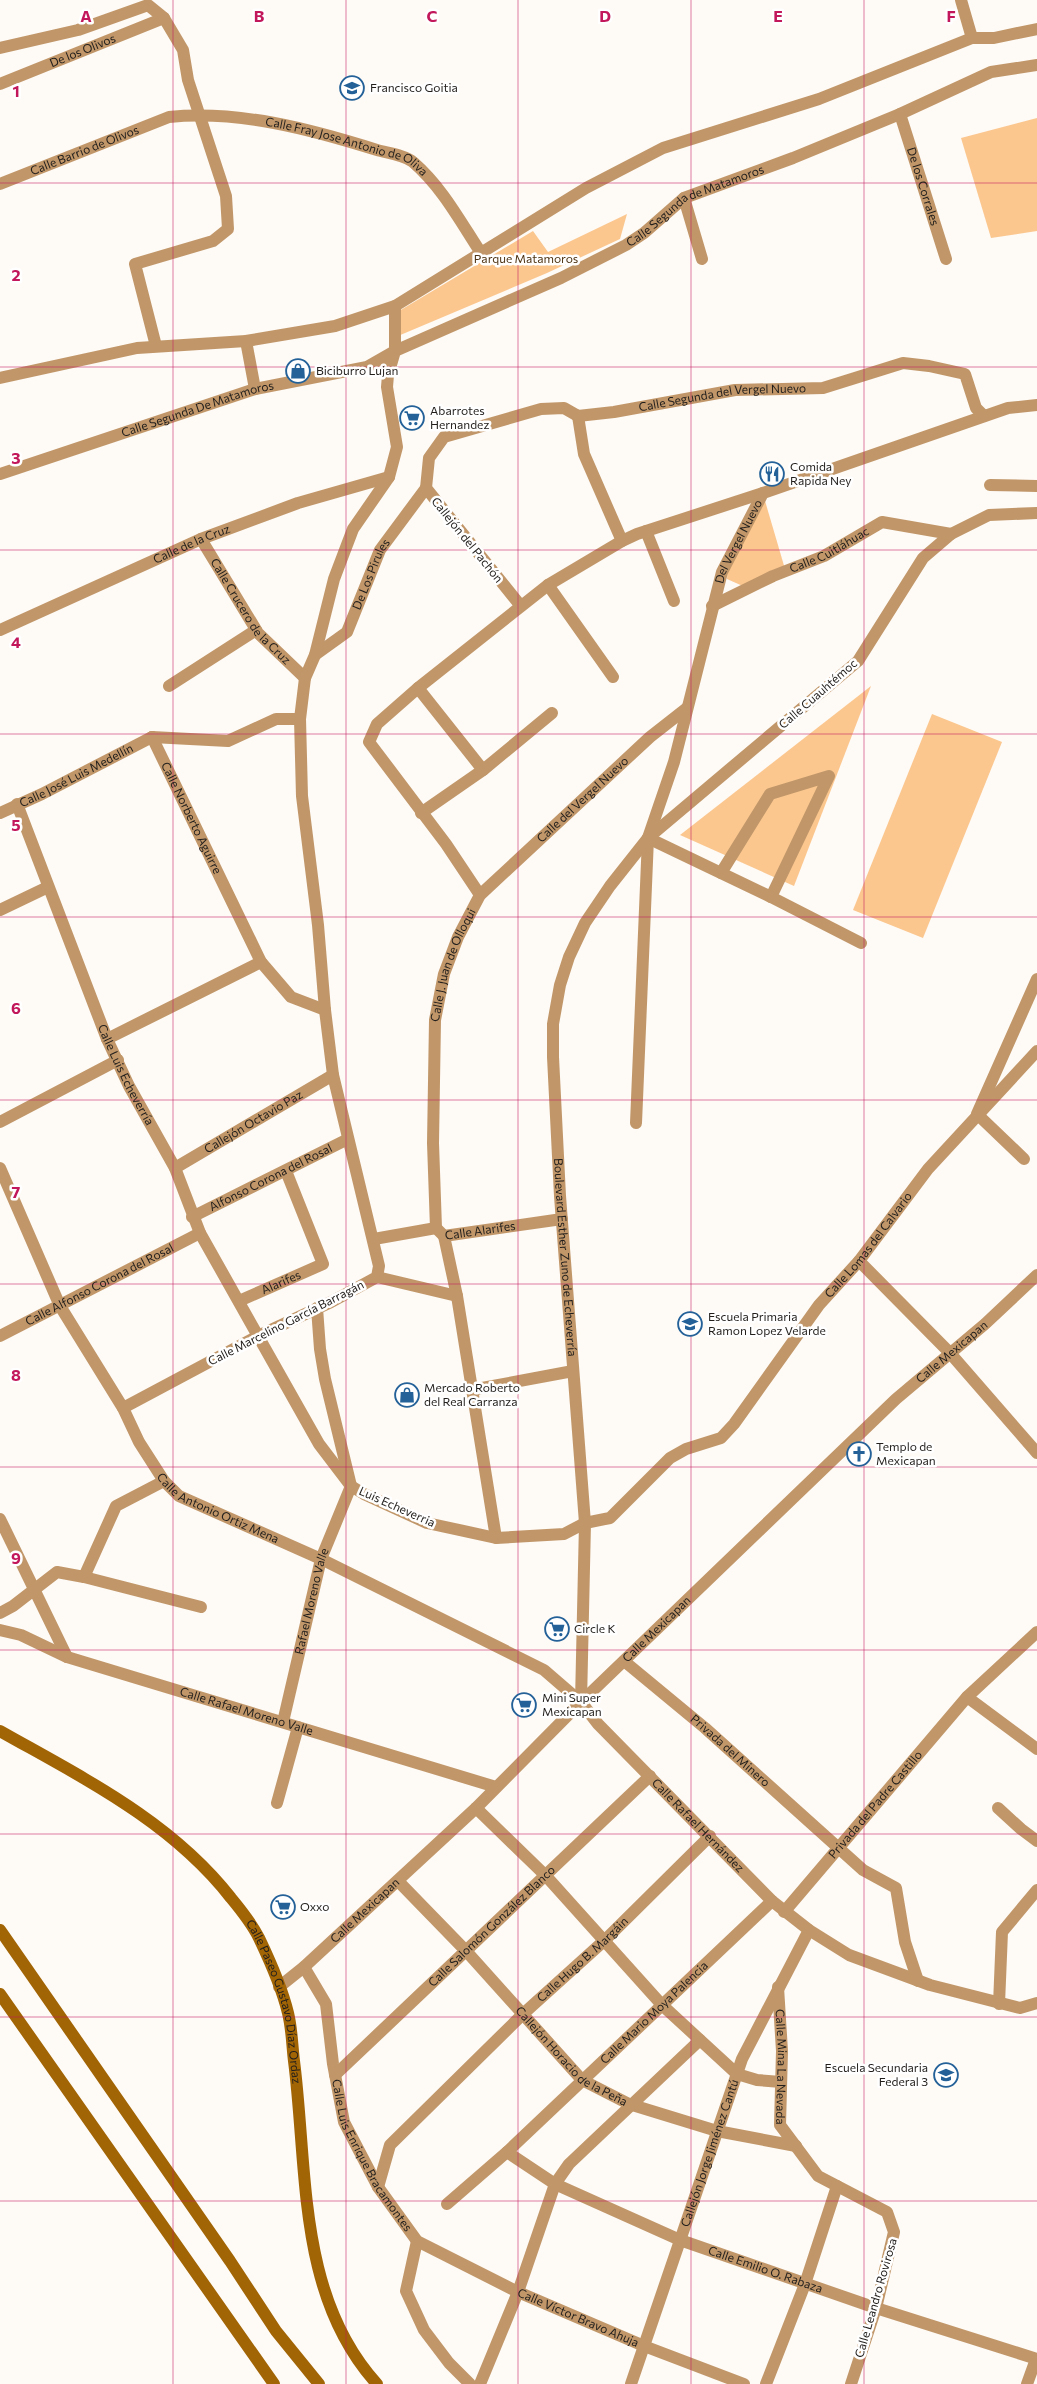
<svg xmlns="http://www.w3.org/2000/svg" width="1037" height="2384" font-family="Commissioner,sans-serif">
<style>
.green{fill:#fbc78f}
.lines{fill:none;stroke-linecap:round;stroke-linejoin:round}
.service{stroke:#c19769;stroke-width:12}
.minor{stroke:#c19769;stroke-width:12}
.tertiary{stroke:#c19769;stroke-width:12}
.secondary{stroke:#a26505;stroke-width:12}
.grid{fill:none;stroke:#c2185b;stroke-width:1;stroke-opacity:0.55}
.labels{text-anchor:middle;stroke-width:5;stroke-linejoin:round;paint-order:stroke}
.street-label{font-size:12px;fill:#211e1c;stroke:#fff}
.poi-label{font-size:12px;fill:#211e1c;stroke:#fff;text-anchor:start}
.park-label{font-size:12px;fill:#4e3414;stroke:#fff}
.grid-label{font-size:16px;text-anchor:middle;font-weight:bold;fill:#c2185b;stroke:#fff;stroke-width:5;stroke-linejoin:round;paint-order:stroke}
</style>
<rect width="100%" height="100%" fill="#fefaf6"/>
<g class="green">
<path d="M1037,118V231L991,238L961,138Z"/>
<path d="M627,214L620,239L547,273L398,336L399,311L533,231L548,252Z"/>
<path d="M763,494L785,569L745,587L727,579L728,562Z"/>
<path d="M871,686L794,886L680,835Z"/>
<path d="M932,714L1002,742L923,938L853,910Z"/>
</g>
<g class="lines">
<g class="service">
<path d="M721,873L770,794L829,776L771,897"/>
<path d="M1024,1159L977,1114L1037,979"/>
</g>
<g class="minor">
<path d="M961,0L972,38"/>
<path d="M0,48L78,30L148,5L164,18L183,50L188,80L226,196L228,229L213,241L135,264L156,346"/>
<path id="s1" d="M0,84L164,18"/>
<path id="s2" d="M900,114L946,259"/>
<path id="s3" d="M0,184L169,117C239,110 310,129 377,150C387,153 405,155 413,162C442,187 460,221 481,253"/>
<path d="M684,198L702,259"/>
<path d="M246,341L255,389"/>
<path d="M0,378L137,348L246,341L335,326L395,306L586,188L663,148L819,99L972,38H994L1037,29"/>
<path d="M578,416L584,454L622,541"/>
<path id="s4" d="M0,474L255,389L367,367L395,351V306"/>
<path d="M990,485L1037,486"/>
<path id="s5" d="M1037,513L989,515L951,534L923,558L858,661L648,838L610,886L585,923L569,957L560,985L553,1024V1057L560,1196L585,1523L610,1518L670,1458L686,1449L721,1438L734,1424L819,1305L859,1261L928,1169L1037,1051"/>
<path d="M646,531L674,601"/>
<path id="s6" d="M201,539L258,633L305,678"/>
<path d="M548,585L613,677"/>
<path id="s7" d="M520,605L426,488L429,458L444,437L541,409L564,408L578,416L614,412L735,390L823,388L903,363L929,366L965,374L976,408L984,416"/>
<path id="s8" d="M712,606L773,576L824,556L882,522L951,534"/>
<path id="s9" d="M0,630L201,539L298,503L389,477"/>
<path id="s10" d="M315,655L347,632L380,550L426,488"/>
<path d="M169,686L256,630"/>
<path d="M418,688L483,770"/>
<path id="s11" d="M152,737L261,962L291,997L325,1010"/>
<path d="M152,737L228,741L276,719H300"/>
<path id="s12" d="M17,804L107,1039L129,1086L175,1168L200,1233L258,1336L123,1408"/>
<path id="s13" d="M0,813L42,794L152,737"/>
<path d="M421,813L483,770L552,713"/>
<path d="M648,838L771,897L861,943"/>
<path d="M480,895L446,844L369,742L377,724L418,688L548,585L622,541L637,534L763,493"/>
<path d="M0,910L48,887"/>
<path d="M107,1039L261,962"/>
<path d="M0,1122L118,1060"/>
<path id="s14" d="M636,1123L648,838L674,762L722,572L763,493L1008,408L1037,405"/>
<path id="s15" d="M0,1168L60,1306L123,1408L139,1442L164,1481L179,1496L321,1559L544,1670L581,1702L598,1724L772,1901L809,1930L849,1955L930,1985L1020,2008L1037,2003"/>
<path id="s16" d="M175,1168L333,1075"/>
<path id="s17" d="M192,1217L348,1139"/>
<path id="s18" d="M436,1228L433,1143L435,1020L444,974L458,937L480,895L650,737L687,708"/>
<path id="s19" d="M438,1230L444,1236L562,1219"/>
<path d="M444,1236L457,1296L496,1538"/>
<path d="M374,1239L436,1228"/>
<path d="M859,1261L950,1353L1037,1453"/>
<path d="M377,1277L457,1296"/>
<path id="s20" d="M239,1301L323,1264L286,1171"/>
<path id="s21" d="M0,1336L200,1233"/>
<path d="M471,1390L573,1371"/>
<path d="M0,1519L67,1657"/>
<path d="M84,1577L201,1607"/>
<path d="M0,1613L13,1606L57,1572L84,1577L116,1506L164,1481"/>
<path id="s22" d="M0,1630L21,1635L67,1657L496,1787"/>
<path id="s23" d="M624,1661L705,1728L863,1870L896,1888L905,1942L918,1981"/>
<path d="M967,1697L1037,1749"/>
<path id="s24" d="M581,1702L896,1399L985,1324L1037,1275"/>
<path id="s25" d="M283,1722L321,1559L351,1486L325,1379L320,1349L317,1308"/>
<path d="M277,1803L298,1727"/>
<path d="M476,1808L546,1876L662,2005L737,2074L757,2080L781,2082"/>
<path d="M998,1808L1021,1829L1037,1841"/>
<path id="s26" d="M398,1881L467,1952L582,2080L629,2104L717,2131L796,2146"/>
<path id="s27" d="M784,1912L967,1697L1037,1632"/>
<path id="s28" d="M304,1967L326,2004L333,2064L344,2122L378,2187L417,2241L518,2292L644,2346L744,2384"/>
<path id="s29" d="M778,1987L782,2051L780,2125L818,2176L887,2212L894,2232L876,2308L851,2384"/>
<path d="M999,2004L1002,1932L1037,1890"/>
<path id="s30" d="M335,2075L650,1776"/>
<path id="s31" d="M507,2152L555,2184L680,2240L876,2308L1037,2359"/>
<path id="s32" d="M378,2187L390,2145L523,2014L605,1940L710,1836"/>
<path id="s33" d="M447,2204L507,2152L772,1901"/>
<path d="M417,2241L406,2291L424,2330L449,2363L470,2384"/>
<path d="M480,2384L518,2292L555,2184L569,2164L700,2040"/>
<path id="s34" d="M631,2384L742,2059L809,1930"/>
<path d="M766,2384L805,2284L837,2186"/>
<path d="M1027,2384L1036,2359"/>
</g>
<path class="tertiary" id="s35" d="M279,1987L304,1967L476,1808L581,1702L585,1523L564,1534L496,1538L427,1523L364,1494L351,1486L319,1444L258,1336L331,1302L377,1277L379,1266L333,1075L325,1010L318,925L302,796L300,719L305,678L315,655L334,579L353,529L389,477L397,447L387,387L388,375L395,351L561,278L626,245L644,233L684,198L793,158L900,114L991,72L1037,65"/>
<g class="secondary">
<path id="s36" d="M0,1731C83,1778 171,1821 231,1898C241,1910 252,1924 259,1938C270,1961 282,1988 288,2013C292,2029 292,2045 294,2061C308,2171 297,2296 377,2384"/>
<path d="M0,1930L230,2261L276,2331L319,2384"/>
<path d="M0,1994L274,2384"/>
</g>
</g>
<path class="grid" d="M173,0V2384M346,0V2384M518,0V2384M691,0V2384M864,0V2384M0,183H1037M0,367H1037M0,550H1037M0,734H1037M0,917H1037M0,1100H1037M0,1284H1037M0,1467H1037M0,1650H1037M0,1834H1037M0,2017H1037M0,2201H1037"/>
<defs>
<g id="school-ring" transform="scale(1.25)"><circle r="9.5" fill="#fff" stroke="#236198" stroke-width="1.5"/><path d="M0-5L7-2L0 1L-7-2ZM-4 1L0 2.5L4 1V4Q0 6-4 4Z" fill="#236198"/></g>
<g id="shop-ring" transform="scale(1.25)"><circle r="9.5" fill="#fff" stroke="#236198" stroke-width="1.5"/><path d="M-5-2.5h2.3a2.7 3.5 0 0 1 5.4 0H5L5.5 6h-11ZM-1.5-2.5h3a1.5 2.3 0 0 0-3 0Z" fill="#236198"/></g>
<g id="supermarket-ring" transform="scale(1.25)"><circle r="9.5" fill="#fff" stroke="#236198" stroke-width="1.5"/><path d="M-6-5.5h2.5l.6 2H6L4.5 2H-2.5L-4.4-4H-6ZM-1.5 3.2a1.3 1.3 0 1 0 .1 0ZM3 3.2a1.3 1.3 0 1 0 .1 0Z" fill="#236198"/></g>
<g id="restaurant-ring" transform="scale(1.25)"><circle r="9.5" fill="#fff" stroke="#236198" stroke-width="1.5"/><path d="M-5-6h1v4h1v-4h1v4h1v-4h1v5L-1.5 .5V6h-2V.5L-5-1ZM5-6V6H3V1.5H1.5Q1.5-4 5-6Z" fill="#236198"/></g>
<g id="church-ring" transform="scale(1.25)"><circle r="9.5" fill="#fff" stroke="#236198" stroke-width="1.5"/><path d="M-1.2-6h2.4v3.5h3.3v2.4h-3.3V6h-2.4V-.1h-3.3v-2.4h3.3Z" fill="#236198"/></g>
</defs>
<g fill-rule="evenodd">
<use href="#school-ring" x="352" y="88"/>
<use href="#shop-ring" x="298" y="371"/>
<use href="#supermarket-ring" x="412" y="418"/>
<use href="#restaurant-ring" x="772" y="474"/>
<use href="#school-ring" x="690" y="1324"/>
<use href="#shop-ring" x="407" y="1395"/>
<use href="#church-ring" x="859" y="1454"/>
<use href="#supermarket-ring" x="557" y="1629"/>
<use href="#supermarket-ring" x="524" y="1705"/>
<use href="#supermarket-ring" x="283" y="1907"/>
<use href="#school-ring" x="946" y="2075"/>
</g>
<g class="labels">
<g class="street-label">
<text dy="4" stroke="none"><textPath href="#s1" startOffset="89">De los Olivos</textPath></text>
<text dy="4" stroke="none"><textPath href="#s3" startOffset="364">Calle Fray Jose Antonio de Oliva</textPath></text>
<text dy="4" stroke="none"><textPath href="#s3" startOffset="91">Calle Barrio de Olivos</textPath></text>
<text dy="4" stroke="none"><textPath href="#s2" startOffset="76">De los Corrales</textPath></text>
<text dy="4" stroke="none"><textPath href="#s35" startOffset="2442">Calle Segunda de Matamoros</textPath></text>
<text dy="4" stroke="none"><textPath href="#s7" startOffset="492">Calle Segunda del Vergel Nuevo</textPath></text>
<text dy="4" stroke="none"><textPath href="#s4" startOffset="208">Calle Segunda De Matamoros</textPath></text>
<text transform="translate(467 540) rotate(51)" y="4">Callejón del Pachón</text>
<text dy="4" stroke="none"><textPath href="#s14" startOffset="596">Del Vergel Nuevo</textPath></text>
<text dy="4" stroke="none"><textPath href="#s9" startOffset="210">Calle de la Cruz</textPath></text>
<text dy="4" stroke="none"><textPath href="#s8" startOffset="130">Calle Cuitláhuac</textPath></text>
<text dy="4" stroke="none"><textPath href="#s10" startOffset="102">De Los Pirules</textPath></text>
<text dy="4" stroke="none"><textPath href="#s6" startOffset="88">Calle Crucero de la Cruz</textPath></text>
<text transform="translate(818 694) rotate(-41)" y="4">Calle Cuauhtémoc</text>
<text dy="4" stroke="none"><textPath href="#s13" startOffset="85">Calle José Luis Medellín</textPath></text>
<text dy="4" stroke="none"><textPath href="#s18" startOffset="482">Calle del Vergel Nuevo</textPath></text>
<text dy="4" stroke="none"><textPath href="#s11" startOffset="90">Calle Norberto Aguirre</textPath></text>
<text dy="4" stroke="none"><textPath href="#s18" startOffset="266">Calle J. Juan de Olloqui</textPath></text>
<text dy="4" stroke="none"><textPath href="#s12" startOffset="292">Calle Luis Echeverría</textPath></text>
<text dy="4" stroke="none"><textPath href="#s16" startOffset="91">Callejón Octavio Paz</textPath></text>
<text dy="4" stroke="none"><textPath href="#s17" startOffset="88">Alfonso Corona del Rosal</textPath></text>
<text dy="4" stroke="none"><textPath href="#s19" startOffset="45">Calle Alarifes</textPath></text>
<text dy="4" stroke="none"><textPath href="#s5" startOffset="1645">Calle Lomas del Calvario</textPath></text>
<text dy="4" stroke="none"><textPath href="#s5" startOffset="970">Boulevard Esther Zuno de Echeverría</textPath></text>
<text dy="4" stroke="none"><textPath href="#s20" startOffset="46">Alarifes</textPath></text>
<text dy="4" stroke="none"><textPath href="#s21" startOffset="112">Calle Alfonso Corona del Rosal</textPath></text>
<text transform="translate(286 1323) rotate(-27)" y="4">Calle Marcelino García Barragán</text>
<text dy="4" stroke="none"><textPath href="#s24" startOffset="510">Calle Mexicapan</textPath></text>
<text dy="4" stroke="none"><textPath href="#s15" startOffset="415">Calle Antonio Ortiz Mena</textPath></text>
<text transform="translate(397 1507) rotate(24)" y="4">Luis Echeverria</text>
<text dy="4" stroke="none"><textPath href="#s25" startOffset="124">Rafael Moreno Valle</textPath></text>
<text dy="4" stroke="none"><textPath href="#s24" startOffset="105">Calle Mexicapan</textPath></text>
<text dy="4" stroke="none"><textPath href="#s22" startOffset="260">Calle Rafael Moreno Valle</textPath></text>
<text dy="4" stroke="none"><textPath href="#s23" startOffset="139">Privada del Minero</textPath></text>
<text dy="4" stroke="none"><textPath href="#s27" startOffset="141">Privada del Padre Castillo</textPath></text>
<text dy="4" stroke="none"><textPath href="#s15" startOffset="999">Calle Rafael Hernández</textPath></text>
<text dy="4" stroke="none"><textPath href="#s35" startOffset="115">Calle Mexicapan</textPath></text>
<text dy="4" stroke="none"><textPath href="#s30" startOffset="216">Calle Salomón González Blanco</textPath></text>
<text dy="4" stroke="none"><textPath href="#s32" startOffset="311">Calle Hugo B. Margáin</textPath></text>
<text dy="4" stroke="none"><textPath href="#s36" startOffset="402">Calle Paseo Gustavo Díaz Ordaz</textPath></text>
<text dy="4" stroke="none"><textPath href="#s33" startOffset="282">Calle Mario Moya Palencia</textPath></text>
<text dy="4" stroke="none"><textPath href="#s26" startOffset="248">Callejón Horacio de la Peña</textPath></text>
<text dy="4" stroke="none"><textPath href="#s29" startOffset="80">Calle Mina La Nevada</textPath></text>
<text dy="4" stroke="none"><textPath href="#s34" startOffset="244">Callejón Jorge Jiménez Cantú</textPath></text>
<text dy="4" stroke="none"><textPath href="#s28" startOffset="204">Calle Luis Enrique Bracamontes</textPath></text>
<text dy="4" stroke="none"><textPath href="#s31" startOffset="285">Calle Emilio O. Rabaza</textPath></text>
<text transform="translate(876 2298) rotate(-74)" y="4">Calle Leandro Rovirosa</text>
<text dy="4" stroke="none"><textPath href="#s28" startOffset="481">Calle Víctor Bravo Ahuja</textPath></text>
</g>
<g class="poi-label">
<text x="370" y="92">Francisco Goitia</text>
<text x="316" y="375">Biciburro Lujan</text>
<text x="430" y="415">Abarrotes<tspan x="430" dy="14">Hernandez</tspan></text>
<text x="790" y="471">Comida<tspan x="790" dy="14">Rapida Ney</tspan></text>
<text x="708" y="1321">Escuela Primaria<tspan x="708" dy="14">Ramon Lopez Velarde</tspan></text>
<text x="424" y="1392">Mercado Roberto<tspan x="424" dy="14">del Real Carranza</tspan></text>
<text x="876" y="1451">Templo de<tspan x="876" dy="14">Mexicapan</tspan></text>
<text x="574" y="1633">Circle K</text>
<text x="542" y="1702">Mini Super<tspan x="542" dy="14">Mexicapan</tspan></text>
<text x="300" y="1911">Oxxo</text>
<text x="928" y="2072" text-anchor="end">Escuela Secundaria<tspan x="928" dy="14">Federal 3</tspan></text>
</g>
<g class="park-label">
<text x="526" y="263">Parque Matamoros</text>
</g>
</g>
<g class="grid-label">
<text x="86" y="22">A</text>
<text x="259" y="22">B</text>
<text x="432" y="22">C</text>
<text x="605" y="22">D</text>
<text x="778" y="22">E</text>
<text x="951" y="22">F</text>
<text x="16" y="97">1</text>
<text x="16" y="281">2</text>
<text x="16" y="464">3</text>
<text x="16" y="648">4</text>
<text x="16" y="831">5</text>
<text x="16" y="1014">6</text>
<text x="16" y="1198">7</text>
<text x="16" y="1381">8</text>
<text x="16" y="1564">9</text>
</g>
</svg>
